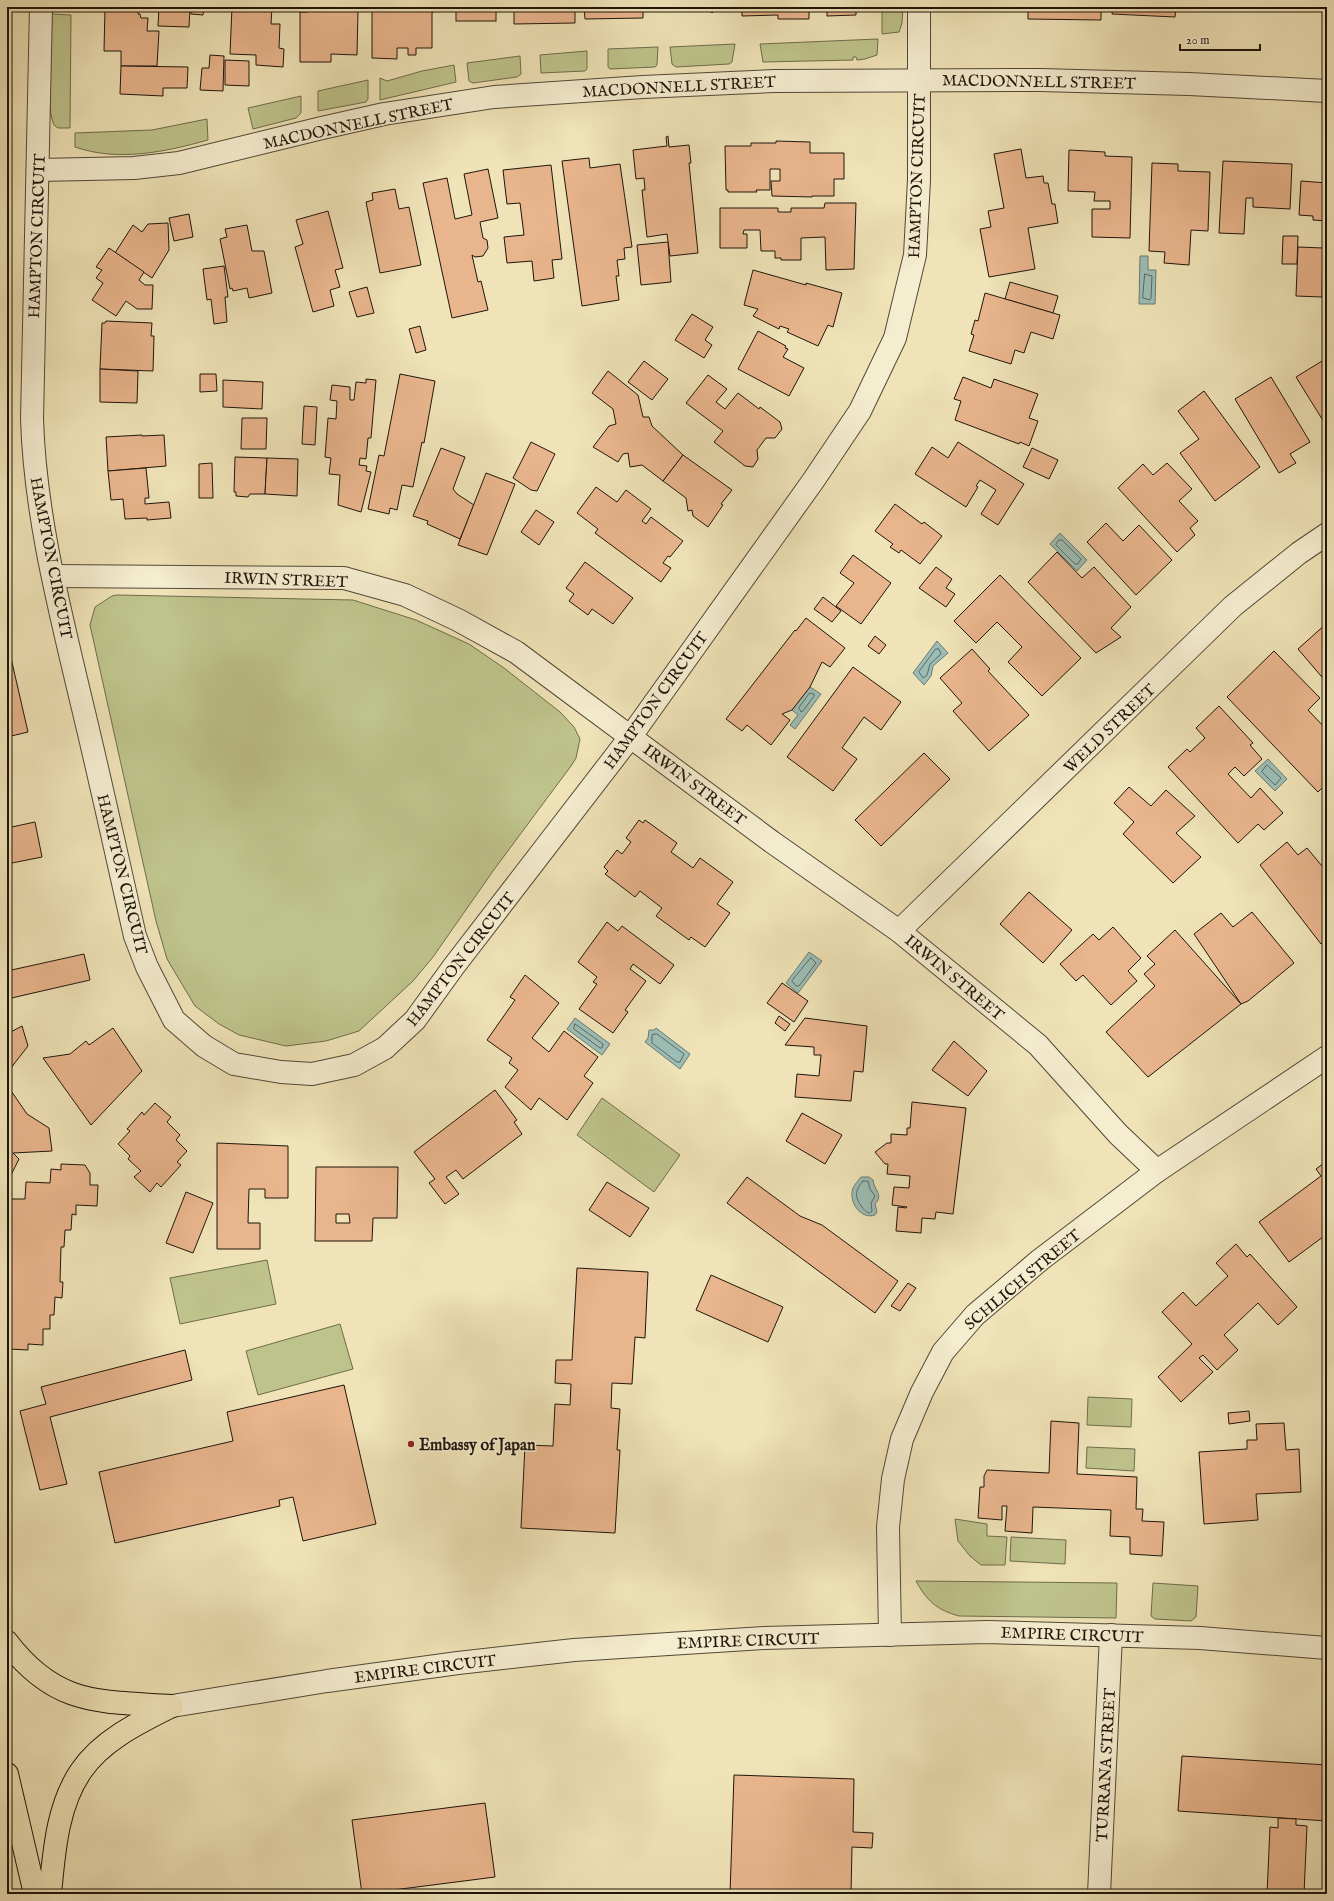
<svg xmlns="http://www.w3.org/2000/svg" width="1334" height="1901" font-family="'IM FELL English',serif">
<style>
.green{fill:#bec38b;stroke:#6e6c4b}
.water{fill:#9cbdb6;stroke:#6a7a72}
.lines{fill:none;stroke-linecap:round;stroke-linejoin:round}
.shore{stroke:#5d6960;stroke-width:1}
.building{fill:#e9b58d;stroke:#1e150b;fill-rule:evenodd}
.minor-casing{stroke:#524836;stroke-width:24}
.highway-casing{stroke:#1e150b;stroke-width:24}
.minor{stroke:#f5edd0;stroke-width:22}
.highway{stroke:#efe3b7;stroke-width:22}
.poi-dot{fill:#8f2418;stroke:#f5edd0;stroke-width:1.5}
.labels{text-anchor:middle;stroke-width:3;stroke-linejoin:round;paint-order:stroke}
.street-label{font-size:16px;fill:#1e150b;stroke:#f5edd0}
.poi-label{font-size:16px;font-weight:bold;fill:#1e150b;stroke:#f5edd0;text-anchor:start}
</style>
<rect width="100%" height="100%" fill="#efe3b7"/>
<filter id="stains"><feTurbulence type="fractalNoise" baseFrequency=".005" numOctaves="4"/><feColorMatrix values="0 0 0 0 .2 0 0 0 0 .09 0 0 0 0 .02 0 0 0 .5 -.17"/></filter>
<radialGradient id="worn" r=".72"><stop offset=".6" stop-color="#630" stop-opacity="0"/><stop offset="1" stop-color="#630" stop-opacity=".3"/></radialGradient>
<g class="green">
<path d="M882,7H903L902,23L899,32L882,34Z"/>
<path d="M53,14L71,15L70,128H58L54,125C44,102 51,43 51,15Z"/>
<path d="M878,39L877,55L865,59L857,60L856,57H853V60L763,62L760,44Z"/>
<path d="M735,44L732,62L729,64L676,67L672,64L670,47Z"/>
<path d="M658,47L657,65L655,67L610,69L608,67V49Z"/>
<path d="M587,51V69L585,71L541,73L540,55Z"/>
<path d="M520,56L521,74L517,77L473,83L469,81L467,63Z"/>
<path d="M454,65L456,82L380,100V78L387,81L422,71Z"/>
<path d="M368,80V99L366,102L318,111V91Z"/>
<path d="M301,96V113L296,118L253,129L248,108Z"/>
<path d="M207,119L208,140C165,152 118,162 75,147V133L152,130Z"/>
<path d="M117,595L353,600L416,620L469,644L504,668L560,712L574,727L580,739L576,758L571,766L493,871L433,957L413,981L359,1031L326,1041L286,1046L239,1035L219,1024L195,1006L167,959L156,921L90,625L95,607L112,596Z"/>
<path d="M602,1098L680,1155L654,1192L577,1135Z"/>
<path d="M267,1260L276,1304L180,1324L170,1278Z"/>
<path d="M340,1324L353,1369L258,1395L246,1351Z"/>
<path d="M1088,1397L1132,1399L1131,1427L1087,1425Z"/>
<path d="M1087,1447L1135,1449L1134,1471L1086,1468Z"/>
<path d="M955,1519L987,1524V1536L1007,1537L1005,1565H981L970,1556L958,1541Z"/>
<path d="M1011,1537L1066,1540L1065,1564L1010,1561Z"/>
<path d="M916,1581L1117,1583L1116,1618L959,1616C937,1610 927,1601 916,1581Z"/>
<path d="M1153,1583L1198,1586L1196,1617L1191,1621L1155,1619L1151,1616Z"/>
</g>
<g class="water">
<path d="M1140,256H1148V270H1156L1155,304H1139Z"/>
<path d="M1060,533L1087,560L1077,571L1050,544Z"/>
<path d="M937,641L948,653L933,666L931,676L924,685L913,673Z"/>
<path d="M810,687L821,694L795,729L790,725L798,715L792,710Z"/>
<path d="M1268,759L1287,779L1275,791L1255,771Z"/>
<path d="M809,952L822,961L798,993L786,983Z"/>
<path d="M575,1018L610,1044L602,1055L567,1029Z"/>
<path d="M656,1028L690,1054L680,1069L645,1042L648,1038L649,1030H654Z"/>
<path d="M861,1177H869L873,1180C874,1190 884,1195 875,1204L877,1212L875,1215C861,1220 848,1202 853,1188C855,1184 858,1181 861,1177Z"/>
</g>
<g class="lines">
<g class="shore">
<path d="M1145,274L1152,276L1151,298L1150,300L1143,298Z"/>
<path d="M1059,540H1062L1081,559L1078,564H1075L1056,545Z"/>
<path d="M936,649H939L941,654L930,664L927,675L923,678L919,672Z"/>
<path d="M810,693L814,694V696L803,711L801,712L799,708Z"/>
<path d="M1267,765L1281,778L1275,785L1262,772Z"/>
<path d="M811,958L816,963L799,986H796L792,981Z"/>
<path d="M575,1024L603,1044L602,1048H600L574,1029Z"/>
<path d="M657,1034L684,1054L680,1062H677L652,1043V1035Z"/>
<path d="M863,1181H868L870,1189L875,1196L871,1203L872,1211L870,1213C866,1212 865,1211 862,1207C855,1198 854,1191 863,1181Z"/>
</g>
</g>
<g class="building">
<path d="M105,7H138V14H140L141,18H148L147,31H159L157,66H121V51H104Z"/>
<path d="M159,7H190L189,27L158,26Z"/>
<path d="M191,7H204L203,15L191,14Z"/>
<path d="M232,7H272L271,24H280L279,48L284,49L283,67L256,65V55L230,54Z"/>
<path d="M308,7H354V11H358L357,55L331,54V62H300V12H308Z"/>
<path d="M379,7H434V12H432V48H416V55H408V48H397V59L372,58V11H379Z"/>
<rect x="456" y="7" width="40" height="14"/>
<path d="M514,7H575V23L514,24Z"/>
<path d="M584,7H643V18L585,19Z"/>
<path d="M707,7H724L720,11L717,8L712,13Z"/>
<path d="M742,7H809V19H778V15L742,16Z"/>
<path d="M827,7H856V15L827,16Z"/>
<path d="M987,7H1101V20L1028,19V9Z"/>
<path d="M1113,7H1176L1175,17L1112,14Z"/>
<path d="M1274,7H1313V10L1274,9Z"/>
<path d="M210,55L224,56L223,91L200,90L202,68H209Z"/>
<path d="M225,60L249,61V86L225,85Z"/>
<path d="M121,66L188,67L187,88H163V96L120,94Z"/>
<path d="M668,136L669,147L689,145L691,163H689L698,253L670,256L667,234L647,237L642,190H645L644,178L636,179L633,150L667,146L666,137Z"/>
<path d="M776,141L810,142V153H844V179H834V196H812V197L772,196L771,181H780V169H770V190H756L757,192H728V190H726L725,146H751V143H776Z"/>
<path d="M1021,149L1026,178L1043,176L1044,183H1048L1052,204H1055L1058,223L1028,228L1035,269L989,277L980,229L991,227L988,211L1004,208L994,154Z"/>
<path d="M1069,150L1105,152V156L1132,157L1130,238L1092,237V209H1110V201H1094L1095,192L1068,191Z"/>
<path d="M589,158L590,168L620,164L632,247L624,248L625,259L617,260L619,276H616L619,300L582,306L562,161Z"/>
<path d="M1223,161L1292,164L1290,209L1253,207V198H1246L1244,234L1219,233Z"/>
<path d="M1152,163L1178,164V171L1210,172L1208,231L1191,230L1189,265L1164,263L1165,252L1149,251Z"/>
<path d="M551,165L562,259L552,260L554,278L534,281L532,261L507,263L504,237L524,235L520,203L507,204L503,170Z"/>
<path d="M488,169L498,218L480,222L483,238L487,240L488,248L483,256L475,257L472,255L478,282L481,281L488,310L452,318L423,183L447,178L455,219L472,215L464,174Z"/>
<path d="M1301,181L1327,183V221L1313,220V216L1299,215Z"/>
<path d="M395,189L399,209L409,207L421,265L380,273L366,202L373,200L372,193Z"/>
<path d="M825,203H856L854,269L826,270L825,237L801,238V260H781V258H775V251H761L760,230H744L743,234H747V248H720V208H778V212H791V208H824Z"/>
<path d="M328,211L343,268L335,270L340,287L330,290L334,306L313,312L295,247L303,244L296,220Z"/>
<path d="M189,214L193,237L174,241L169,218Z"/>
<path d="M168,223L169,250L152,278L115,253L133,225L142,232L148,224Z"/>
<path d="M247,225L252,251H264L272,293L249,298L247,288L233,291L232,288L230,289L220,239L227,237L225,229Z"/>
<path d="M1283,236H1298L1297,264H1282Z"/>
<path d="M668,242L671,282L641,285L637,245Z"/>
<path d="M1298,247L1323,248L1322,297L1296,296Z"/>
<path d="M109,248L144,272L139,280L145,285H153L152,309H137L126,301L116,316L92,300L103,283L96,278L102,270L96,267Z"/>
<path d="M224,266L228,297H225L227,322L214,324L211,299L207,300L203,269Z"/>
<path d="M753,270L806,285V283L842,293L833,327L828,325L818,346L787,332L789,329L780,326L779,329L753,316L758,309L744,305Z"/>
<path d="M1010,282L1058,296L1053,313L1005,299Z"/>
<path d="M367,287L374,313L357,317L349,292Z"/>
<path d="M985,293L1060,315L1053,339L1031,332L1024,353L1015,350L1011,364L969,351L974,335L971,334L975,320L978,321Z"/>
<path d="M692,314L713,327L705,340L712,345L704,358L675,340Z"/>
<path d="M106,321L152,323L151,336H154L153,371L100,369L102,323H105Z"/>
<path d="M420,326L426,350L416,353L409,329Z"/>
<path d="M758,331L786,346L785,348L788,349L783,357L804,368L789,396L738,369Z"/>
<path d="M1327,358V427L1296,377Z"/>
<path d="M644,361L668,379L652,400L628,382Z"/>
<path d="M100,369L138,371L137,403L100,402Z"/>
<path d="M608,371L638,395L643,417H649L652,426L683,455L663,481L642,465L630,467L628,453L623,454L618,462L593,447L609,426L616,424L613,409L592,393Z"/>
<path d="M200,374H216L217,391L200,392Z"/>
<path d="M400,374L435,381L424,443L422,442L413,487L402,485L397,510L390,508L389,514L368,509L379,455L384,456Z"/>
<path d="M708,375L727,389L716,402L725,409L738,393L759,409L760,407L780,422L782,429L775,438H766L757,450L758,459L753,467L745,466L714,442L723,431L686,403Z"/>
<path d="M963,377L991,388L994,379L1038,394L1029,418L1038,421L1029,446L1020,442L1019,444L955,420L961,401L954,399Z"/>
<path d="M1271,377L1310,442L1290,454L1296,463L1279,473L1235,399Z"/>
<path d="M366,379L376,380L371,438H368L366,459L360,458L359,465L367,466L366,471L371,472L361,512L338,505L340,475L329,474L331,458L325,457L328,418L336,419L337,401L330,400L332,385L350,387V400H354L356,382L366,383Z"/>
<path d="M223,380L263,382L262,409L223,407Z"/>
<path d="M1204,391L1260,467L1215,501L1180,453L1199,439L1178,411Z"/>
<path d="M304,406L317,407L315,445L302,444Z"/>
<path d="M242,418H267L266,449H241Z"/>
<path d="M142,435V436L164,435L166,466L108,471L106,437Z"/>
<path d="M531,442L555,454L537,491L531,490L513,478Z"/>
<path d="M958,442L1024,484L998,525L981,514L996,490L980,480L976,486L978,487L966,507L915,474L932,447L948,458Z"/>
<path d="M441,448L465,457L453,489L457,494L474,505L460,539L427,524L428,521L413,516Z"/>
<path d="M1032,448L1058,460L1049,479L1023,467Z"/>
<path d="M683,455L732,490L721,504L723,505L708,527L693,516L692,510L688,511L686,498L663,481Z"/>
<path d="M235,457L267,458L265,494H250L248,497L236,496V492H234Z"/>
<path d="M267,458L298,459L297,496L265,494Z"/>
<path d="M212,463L213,498H199V464Z"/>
<path d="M1167,463L1192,489L1179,501L1198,521L1190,528L1195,535L1177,552L1118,488L1143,464L1153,475Z"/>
<path d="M146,468L149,498H145V504L169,502L171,518L147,520V518L125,519L123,499L111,500L108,471Z"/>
<path d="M486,473L515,484L487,555L458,545Z"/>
<path d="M596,487L617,502L626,490L651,509L642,521L646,524L651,517L683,541L670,557L668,556L663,563L671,568L661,582L595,533L598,529L577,513Z"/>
<path d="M895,504L922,524L924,522L942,536L920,564L901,550L899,553L890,547L893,544L875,531Z"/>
<path d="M536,510L554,522L539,545L521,532Z"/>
<path d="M1106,523L1123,541L1139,525L1172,560L1136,595L1087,542Z"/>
<path d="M1057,552L1082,578L1094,567L1131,607L1111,628L1121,637L1096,653L1028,582Z"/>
<path d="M853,555L891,583L861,624L836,606L854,583L840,573Z"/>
<path d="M585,562L633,598L613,624L592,609L588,615L569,601L574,594L566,588Z"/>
<path d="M936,567L952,579L946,588L955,594L946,607L919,588Z"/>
<path d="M1000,575L1081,658L1042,696L1008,662L1022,647L997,622L976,643L954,621Z"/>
<path d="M823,597L841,611L832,622L814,609Z"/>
<path d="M806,618L845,648L830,667L822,662L810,687L792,710L782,714L790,720L771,745L747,725L742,731L726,719L795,630L796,631Z"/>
<path d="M1327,623V683L1298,649Z"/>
<path d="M875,636L886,645L879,654L868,646Z"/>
<path d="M972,649L990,669L988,671L1029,715L989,751L953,711L962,703L940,678Z"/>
<path d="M1274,651L1320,698L1308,710L1327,730V783L1318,792L1227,697Z"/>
<path d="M11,658L28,732L7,737V659Z"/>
<path d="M853,667L901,702L881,730L864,717L842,748L857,759L833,791L787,757Z"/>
<path d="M1219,706L1253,743L1250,745L1262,759L1244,776L1235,767L1228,774L1251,798L1260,788L1283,813L1264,830L1258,824L1238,843L1168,767L1187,749L1190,752L1205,738L1196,728Z"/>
<path d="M924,753L950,779L881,846L855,820Z"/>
<path d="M1129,787L1151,806L1166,790L1195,816L1176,833L1201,857L1173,883L1123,834L1134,822L1114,803Z"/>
<path d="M639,820L643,823L645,820L677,843L671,852L693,868L700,858L733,882L717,904L730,913L705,947L691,937L689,940L656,916L662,908L640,891L635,897L605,874L608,871L604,867L617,850L622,854L631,842L626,838Z"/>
<path d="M35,822L42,857L7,864V828Z"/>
<path d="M1287,842L1298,855L1307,848L1322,866L1327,862V939L1321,944L1260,865Z"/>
<path d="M1029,892L1072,930L1043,963L1000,924Z"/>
<path d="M1252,912L1294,963L1248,1001L1241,1004L1194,934L1221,913L1233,927Z"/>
<path d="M607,922L618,931L622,926L674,965L660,984L633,964L630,969L646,981L625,1010L628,1012L613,1033L579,1009L597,984L593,982L597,977L578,962Z"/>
<path d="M1113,927L1141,958L1128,971L1137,981L1111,1005L1083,975L1076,981L1060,964L1093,934L1099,940Z"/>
<path d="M1175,930L1241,1004L1148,1077L1106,1032L1155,986L1144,974L1155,964L1147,956Z"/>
<path d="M84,954L90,980L7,999V971Z"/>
<path d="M525,975L559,1003L532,1038L549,1052L564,1031L598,1057L584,1076L593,1083L567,1120L539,1098L531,1110L505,1087L518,1070L509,1063L512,1058L487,1040L515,1000L510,997Z"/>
<path d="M782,983L808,1001L794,1022L767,1003Z"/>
<path d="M779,1016L790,1024L785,1031L775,1023Z"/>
<path d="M805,1018L867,1026L863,1072L854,1071L851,1101L795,1097L797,1074L819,1076L821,1055H814V1047L785,1045Z"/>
<path d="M22,1026L28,1046L7,1073V1034Z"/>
<path d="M113,1028L142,1071L91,1125L43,1058L70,1054L86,1041L89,1045Z"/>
<path d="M954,1041L987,1071L968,1096L932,1070Z"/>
<path d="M7,1085L27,1114L49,1128L52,1151L13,1153L19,1159L11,1175L7,1176Z"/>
<path d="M495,1090L517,1120L514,1122L522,1134L463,1179L456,1170L446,1177L459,1194L445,1204L429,1183L435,1179L414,1152Z"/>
<path d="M912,1102L966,1108L953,1214L936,1212L935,1219L922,1218L921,1233L896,1231L898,1207L906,1208L907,1207L892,1205L894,1187L909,1188L910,1176L887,1174L888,1164H885L875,1152L887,1143H891V1134L907,1135V1128H910Z"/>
<path d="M155,1103L171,1117L167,1122L180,1135L176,1140L187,1151L177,1162L181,1165L161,1187L157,1183L150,1192L134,1177L141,1171L128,1159L130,1156L118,1144L130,1131L127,1129L142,1112L144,1115Z"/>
<path d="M802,1113L842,1135L825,1164L786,1141Z"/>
<path d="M217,1143L288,1146V1198H265V1189H249L248,1223H260V1249H217Z"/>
<path d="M1324,1163L1327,1167V1234L1289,1262L1259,1222L1321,1176L1316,1169Z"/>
<path d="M61,1164L85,1165L90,1173V1185H98L97,1206L76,1205V1215L72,1214L71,1230H65L64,1247H61L60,1282H63L62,1298L55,1297L54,1315H50V1329H43V1345L28,1344V1350L9,1349V1343H7V1199H25L26,1182L50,1183L51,1169L61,1170Z"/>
<path d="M316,1167H398L397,1218H373L372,1241H315ZM336,1214H349L350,1223H336Z"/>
<path d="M747,1177L800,1216L822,1225L898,1281L875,1313L727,1203Z"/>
<path d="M607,1182L649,1208L630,1237L589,1210Z"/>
<path d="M186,1192L213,1203L193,1253L166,1243Z"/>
<path d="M1236,1244L1247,1257L1250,1254L1297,1307L1278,1325L1258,1303L1224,1335L1238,1350L1217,1370L1203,1355L1199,1358L1213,1372L1181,1402L1158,1377L1192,1344L1162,1312L1183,1292L1196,1306L1228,1276L1216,1263Z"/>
<path d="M577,1268L648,1272L645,1338L635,1337L632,1384L612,1383L611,1408L620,1409L617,1450H620L615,1533L521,1528L525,1445L553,1446L555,1404L570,1405L571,1384L555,1383L556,1360H572Z"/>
<path d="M711,1275L783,1307L768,1342L696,1310Z"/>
<path d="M908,1283L916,1288L900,1311L891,1306Z"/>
<path d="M185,1350L192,1380L50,1417L67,1484L40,1490L20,1411L46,1404L41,1387Z"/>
<path d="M344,1385L376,1524L303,1541L293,1497L279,1500L280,1506L115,1543L99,1472L233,1441L227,1412Z"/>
<path d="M1249,1411L1250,1421L1229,1424L1228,1413Z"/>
<path d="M1051,1421L1079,1423L1077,1474L1137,1477L1136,1509H1143L1142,1521L1164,1522L1162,1556L1130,1554V1537L1110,1536L1111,1510L1033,1507L1032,1533L1005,1531L1007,1506H1002V1520L978,1518L980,1487H984V1476L987,1470L1049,1473Z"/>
<path d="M1284,1423L1286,1450L1299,1449L1301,1492L1256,1494L1258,1520L1204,1524L1199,1452L1247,1449V1440H1257L1256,1424Z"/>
<path d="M1182,1756L1327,1765V1821L1178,1811Z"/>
<path d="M734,1775L854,1779L853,1832L873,1833L872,1848L852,1847L851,1894H730Z"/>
<path d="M485,1803L495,1877L362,1894L352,1820Z"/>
<path d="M1278,1818L1296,1819V1825L1307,1826L1304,1894H1267L1270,1827L1278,1828Z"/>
</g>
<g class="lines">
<g class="minor-casing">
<g id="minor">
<path d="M41,7L32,419C35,514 59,607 81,700C100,778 117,857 135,936L147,967L174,1020L204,1046L234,1064L281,1072L312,1074L354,1065L385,1048L415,1020L454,966L631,736L813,481L860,411L895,338L915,255L919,180V7"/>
<path d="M39,170L134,168L179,163L322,128L384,114L494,97L643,87L775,81L1040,80L1189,84L1327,91"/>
<path d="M53,576L344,578L405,595L458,620L516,652L772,842L899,931L1038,1045L1118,1134L1157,1171"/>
<path d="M899,931L1233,606L1299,553L1327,534"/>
<path d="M890,1635L888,1527L893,1479L902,1439L922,1392L943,1352L975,1315L1040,1260L1157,1171L1327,1057"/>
<path d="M172,1706L327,1681L458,1663L574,1650L764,1638L987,1632L1200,1638L1327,1648"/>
<path d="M1099,1894L1111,1635"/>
</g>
</g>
<g class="highway-casing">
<g id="highway">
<path d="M7,1642C56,1706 98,1701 171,1706"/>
<path d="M7,1774L35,1894"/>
<path d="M50,1894C54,1853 57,1806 81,1771C102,1740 140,1722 172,1706"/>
</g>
</g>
<use href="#minor" class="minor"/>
<use href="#highway" class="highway"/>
</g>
<circle class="poi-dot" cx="411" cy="1444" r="4"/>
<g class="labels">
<g class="street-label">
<text transform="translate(1039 81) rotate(1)" y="6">MACDONNELL STREET</text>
<text transform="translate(679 86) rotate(-3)" y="6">MACDONNELL STREET</text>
<text transform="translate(358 123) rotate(-12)" y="6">MACDONNELL STREET</text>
<text transform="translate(916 176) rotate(-88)" y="6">HAMPTON CIRCUIT</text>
<text transform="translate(36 236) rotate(-88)" y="6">HAMPTON CIRCUIT</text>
<text transform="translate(52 558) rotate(79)" y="6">HAMPTON CIRCUIT</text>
<text transform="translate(286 579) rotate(2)" y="6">IRWIN STREET</text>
<text transform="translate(655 700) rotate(-54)" y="6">HAMPTON CIRCUIT</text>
<text transform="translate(1109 728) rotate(-44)" y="6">WELD STREET</text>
<text transform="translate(695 784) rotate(37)" y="6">IRWIN STREET</text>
<text transform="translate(123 874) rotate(76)" y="6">HAMPTON CIRCUIT</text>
<text transform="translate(460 959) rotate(-52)" y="6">HAMPTON CIRCUIT</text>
<text transform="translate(955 977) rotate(40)" y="6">IRWIN STREET</text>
<text transform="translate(1022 1279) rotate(-40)" y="6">SCHLICH STREET</text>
<text transform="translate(1072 1634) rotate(2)" y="6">EMPIRE CIRCUIT</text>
<text transform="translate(748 1640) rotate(-2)" y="6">EMPIRE CIRCUIT</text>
<text transform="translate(425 1668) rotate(-7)" y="6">EMPIRE CIRCUIT</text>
<text transform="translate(1105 1765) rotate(-87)" y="6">TURRANA STREET</text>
</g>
<g class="poi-label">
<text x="419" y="1450">Embassy of Japan</text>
</g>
</g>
<rect width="1334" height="1901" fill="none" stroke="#efe3b7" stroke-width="24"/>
<rect x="8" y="8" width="1318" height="1885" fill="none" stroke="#1e150b" stroke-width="2"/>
<rect x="12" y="12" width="1310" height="1877" fill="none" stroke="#1e150b"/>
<path d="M1180 44v6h80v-6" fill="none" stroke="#1e150b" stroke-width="2"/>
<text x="1186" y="44" font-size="12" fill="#1e150b" stroke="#f5edd0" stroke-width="3" paint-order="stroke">20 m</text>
<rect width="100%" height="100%" filter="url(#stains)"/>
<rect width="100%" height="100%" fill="url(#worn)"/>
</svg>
